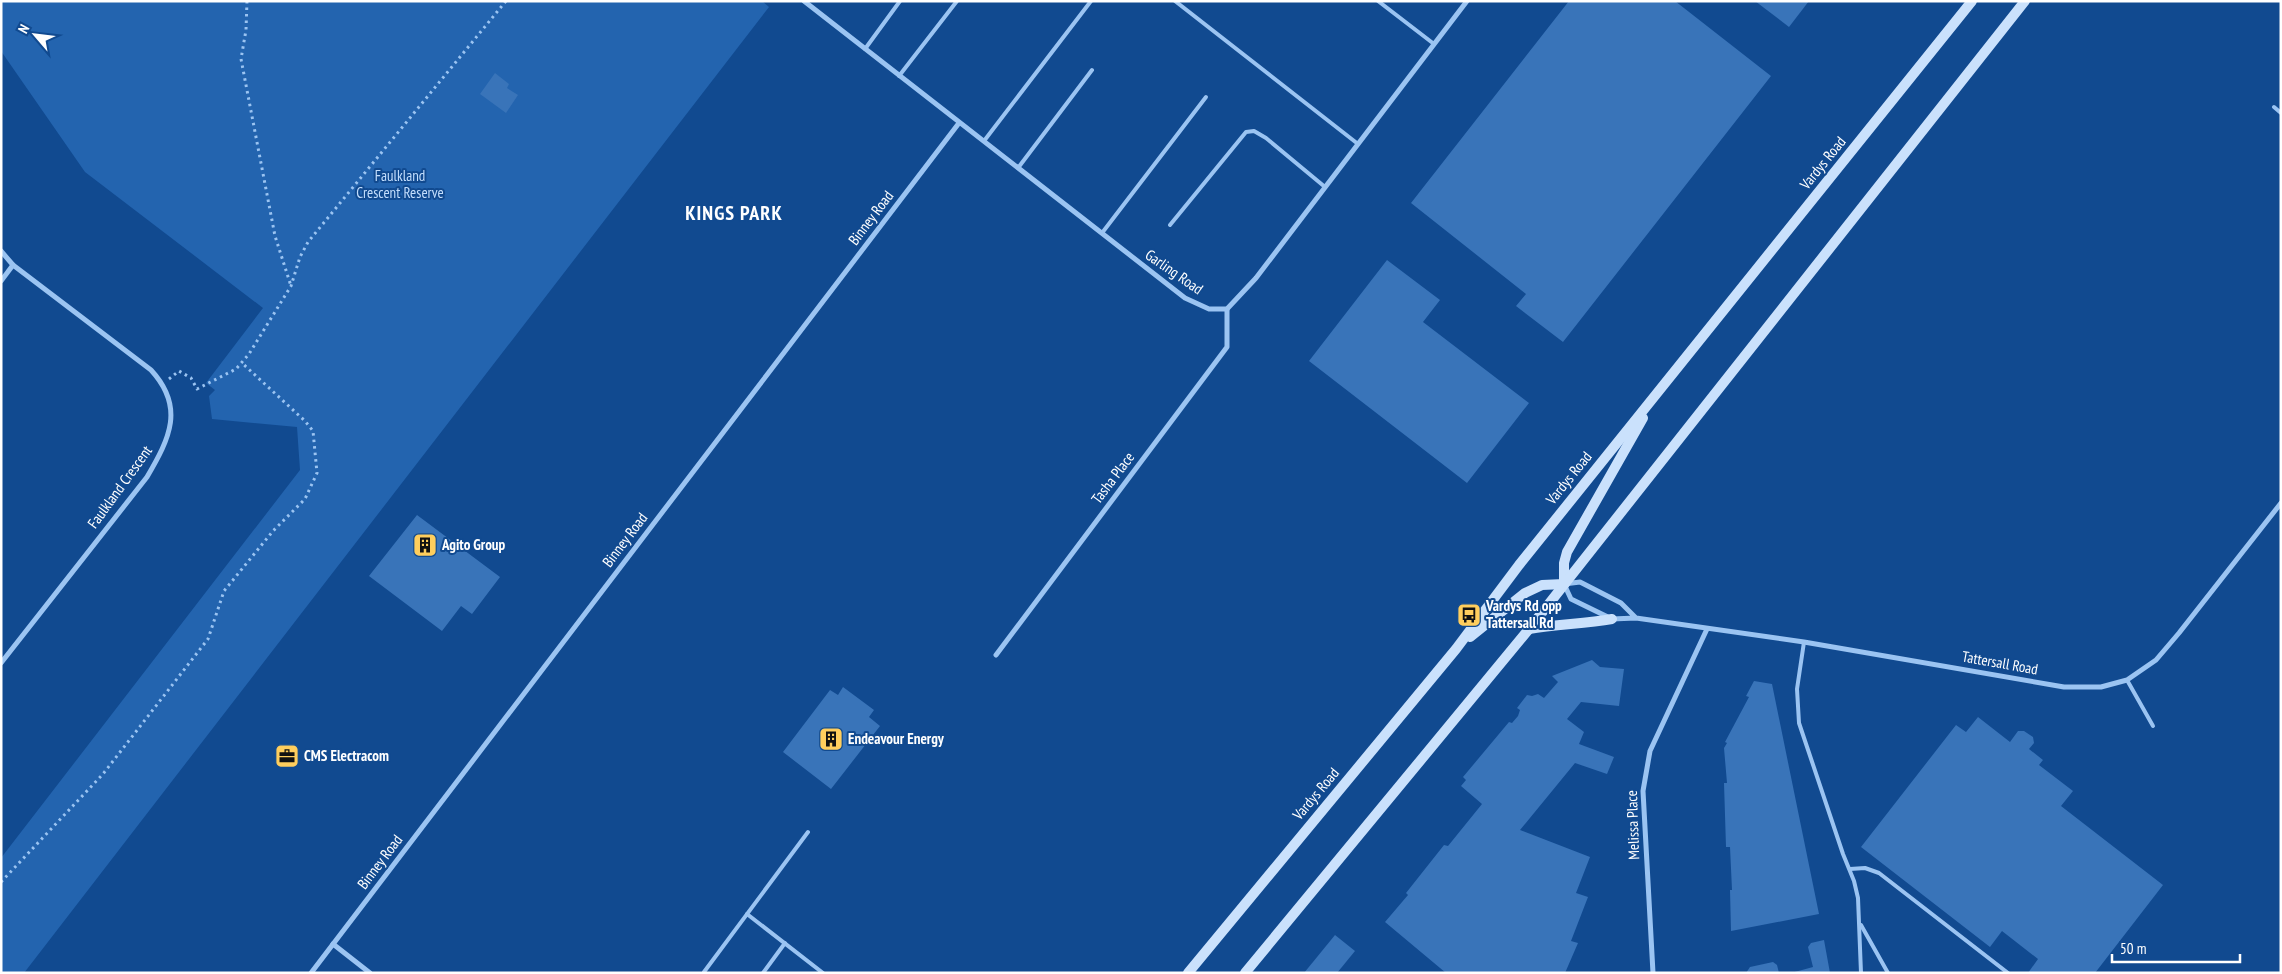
<svg xmlns="http://www.w3.org/2000/svg" width="2282" height="974" font-family="'PT Sans Narrow',sans-serif">
<style>
.green{fill:#2364af}
.building{fill:#3974b9}
.lines{fill:none;stroke-linecap:round;stroke-linejoin:round}
.path{stroke:#9bc4f2;stroke-width:3;stroke-dasharray:2.5 4;stroke-linecap:butt}
.lane{stroke:#9bc4f2;stroke-width:4}
.street{stroke:#9bc4f2;stroke-width:5}
.secondary{stroke:#cae1fc;stroke-width:10}
.labels{text-anchor:middle;stroke-width:4;stroke-linejoin:round;paint-order:stroke}
.street-label{font-size:15px;fill:#fff;stroke:#114a90}
.park-label{font-size:15px;fill:#c3defd;stroke:#114a90}
.poi-label{font-size:15px;font-weight:bold;fill:#fff;stroke:#114a90;text-anchor:start}
.district-label{font-size:20px;font-weight:bold;letter-spacing:1px;fill:#fff;stroke:#114a90}
</style>
<rect width="100%" height="100%" fill="#114a90"/>
<path class="green" d="M1,1H762L769,7L24,973H1V858L300,470L297,427L212,419L209,396L215,390L206,383L263,308L85,172L1,51Z"/>
<g class="building">
<path d="M1569,1H1675L1771,76L1563,342L1516,306L1526,294L1411,203Z"/>
<path d="M1755,1H1809L1789,27Z"/>
<path d="M495,73L509,84L507,88L518,95L506,113L480,94Z"/>
<path d="M1387,260L1440,300L1423,322L1529,403L1467,483L1309,361Z"/>
<path d="M417,515L500,577L472,614L461,606L442,631L369,576Z"/>
<path d="M1592,660L1600,667L1624,669L1619,706L1581,702L1567,719L1584,732L1579,744L1614,757L1607,774L1575,763L1520,830L1590,857L1576,893L1588,897L1571,941L1578,943L1565,973H1446L1385,922L1408,895L1406,893L1444,845L1448,846L1482,804L1461,786L1466,780L1463,777L1509,722L1512,723L1518,716L1520,710L1517,708L1527,695L1532,696L1538,694L1544,698L1558,682L1552,676Z"/>
<path d="M1754,681L1772,684L1819,914L1731,931L1730,890H1732L1730,847H1726L1724,783H1727L1724,748L1727,743L1725,742L1749,697L1746,696Z"/>
<path d="M843,687L874,710L869,717L880,726L831,789L783,752L830,690L838,695Z"/>
<path d="M1978,717L2010,742L2018,731H2024L2033,737L2034,743L2029,749L2043,760L2039,765L2073,791L2061,806L2163,885L2095,973H2028L2038,959L2002,931L1990,947L1861,847L1956,725L1966,732Z"/>
<path d="M1335,935L1355,951L1337,973H1304Z"/>
<path d="M1824,940L1830,973H1791L1813,967L1808,947L1811,943Z"/>
<path d="M1773,962L1777,965L1779,973H1746L1750,967Z"/>
</g>
<g class="lines">
<g class="path">
<path d="M247,1L246,30L241,59L275,236L291,286"/>
<path d="M169,379L179,371L191,378L197,389L236,369L249,354L291,286L300,257L308,242L506,1"/>
<path d="M1,882L103,774L208,639L224,591L273,531L305,499L317,473L313,431L305,421L242,363"/>
</g>
<g class="lane">
<path d="M1175,1L1358,144"/>
<path d="M1378,1L1434,44"/>
<path d="M865,49L900,1"/>
<path d="M899,76L957,1"/>
<path d="M2274,107L2281,113"/>
<path d="M984,141L1091,1"/>
<path d="M1018,168L1092,70"/>
<path d="M1170,225L1246,132L1254,131L1266,138L1325,187"/>
<path d="M1102,233L1206,97"/>
<path d="M1804,642L1797,689L1799,723L1843,854L1854,881L1858,898L1861,973"/>
<path d="M2127,680L2153,726"/>
<path d="M1850,869L1865,868L1879,873L2008,973"/>
<path d="M747,914L823,973"/>
<path d="M1861,925L1888,973"/>
<path d="M704,972L808,832"/>
<path d="M763,973L785,943"/>
</g>
<g class="street">
<path d="M804,1L1185,298L1209,309H1227L1256,278L1467,1"/>
<path d="M1,251L13,265L151,370C185,407 170,438 147,477L1,663"/>
<path d="M1,281L13,265"/>
<path d="M1636,618L1621,603L1580,582L1564,584L1571,599L1612,619L1636,618L1804,642L2064,687H2101L2127,680L2156,660L2179,633L2281,503"/>
<path d="M996,655L1227,347V309"/>
<path d="M333,944L370,973"/>
<path d="M311,973L959,123"/>
<path d="M1653,973L1643,791L1650,751L1707,629"/>
</g>
<g class="secondary">
<path d="M1564,584V563L1567,552L1643,418"/>
<path d="M1529,629C1557,624 1584,624 1612,619"/>
<path d="M1470,637L1525,593L1542,585L1564,584"/>
<path d="M1188,973L1456,649L1519,565L1972,1"/>
<path d="M1245,973L1529,629L2025,1"/>
</g>
</g>
<defs>
<g id="building-square" transform="scale(1.25)"><rect x="-9" y="-9" width="18" height="18" rx="4" fill="#ffce5d" stroke="#114a90"/><path d="M-4-6H4V6H1V3H-1V6H-4ZM-2.5-4.3h1.7v1.8h-1.7ZM.8-4.3h1.7v1.8H.8ZM-2.5-1h1.7V.8h-1.7ZM.8-1h1.7V.8H.8Z" fill="#111"/></g>
<g id="bus-square" transform="scale(1.25)"><rect x="-9" y="-9" width="18" height="18" rx="4" fill="#ffce5d" stroke="#114a90"/><path d="M-5-6H5V4H4V6H2V4H-2V6H-4V4H-5ZM-3.5-4V0h7V-4ZM-3.5 1.2v1.5H-2V1.2ZM2 1.2v1.5H3.5V1.2Z" fill="#111"/></g>
<g id="office-square" transform="scale(1.25)"><rect x="-9" y="-9" width="18" height="18" rx="4" fill="#ffce5d" stroke="#114a90"/><path d="M-6-3h4V-5.5h4V-3h4V5H-6ZM-1-4.5V-3h2v-1.5ZM-6 0V1H6V0Z" fill="#111"/></g>
</defs>
<g fill-rule="evenodd">
<use href="#building-square" x="425" y="545"/>
<use href="#bus-square" x="1469" y="615"/>
<use href="#building-square" x="831" y="739"/>
<use href="#office-square" x="287" y="756"/>
</g>
<g class="labels">
<g class="street-label">
<text transform="translate(1823 163) rotate(-51)" y="5">Vardys Road</text>
<text transform="translate(871 218) rotate(-53)" y="5">Binney Road</text>
<text transform="translate(1174 272) rotate(35)" y="5">Garling Road</text>
<text transform="translate(1113 478) rotate(-53)" y="5">Tasha Place</text>
<text transform="translate(1569 478) rotate(-51)" y="5">Vardys Road</text>
<text transform="translate(120 487) rotate(-54)" y="5">Faulkland Crescent</text>
<text transform="translate(625 540) rotate(-53)" y="5">Binney Road</text>
<text transform="translate(2000 663) rotate(10)" y="5">Tattersall Road</text>
<text transform="translate(1316 794) rotate(-50)" y="5">Vardys Road</text>
<text transform="translate(1633 825) rotate(-92)" y="5">Melissa Place</text>
<text transform="translate(380 862) rotate(-53)" y="5">Binney Road</text>
</g>
<g class="park-label">
<text x="400" y="181">Faulkland<tspan x="400" dy="17">Crescent Reserve</tspan></text>
</g>
<g class="poi-label">
<text x="442" y="550">Agito Group</text>
<text x="1486" y="611">Vardys Rd opp<tspan x="1486" dy="17">Tattersall Rd</tspan></text>
<text x="848" y="744">Endeavour Energy</text>
<text x="304" y="761">CMS Electracom</text>
</g>
<g class="district-label">
<text x="734" y="220">KINGS PARK</text>
</g>
</g>
<rect width="2282" height="974" fill="none" stroke="#ffffff" stroke-width="5"/>
<g transform="translate(35 35) rotate(298)" stroke="#114a90" stroke-width="4" paint-order="stroke">
<path d="M0-4L9 19L0 12L-9 19Z" fill="#ffffff"/>
<text y="-8" font-size="14" font-weight="bold" text-anchor="middle" fill="#ffffff">N</text>
</g>
<path d="M2112 954v8h128v-8" fill="none" stroke="#ffffff" stroke-width="2.5"/>
<text x="2120" y="954" font-size="15" fill="#ffffff" stroke="#114a90" stroke-width="4" paint-order="stroke">50 m</text>
</svg>
